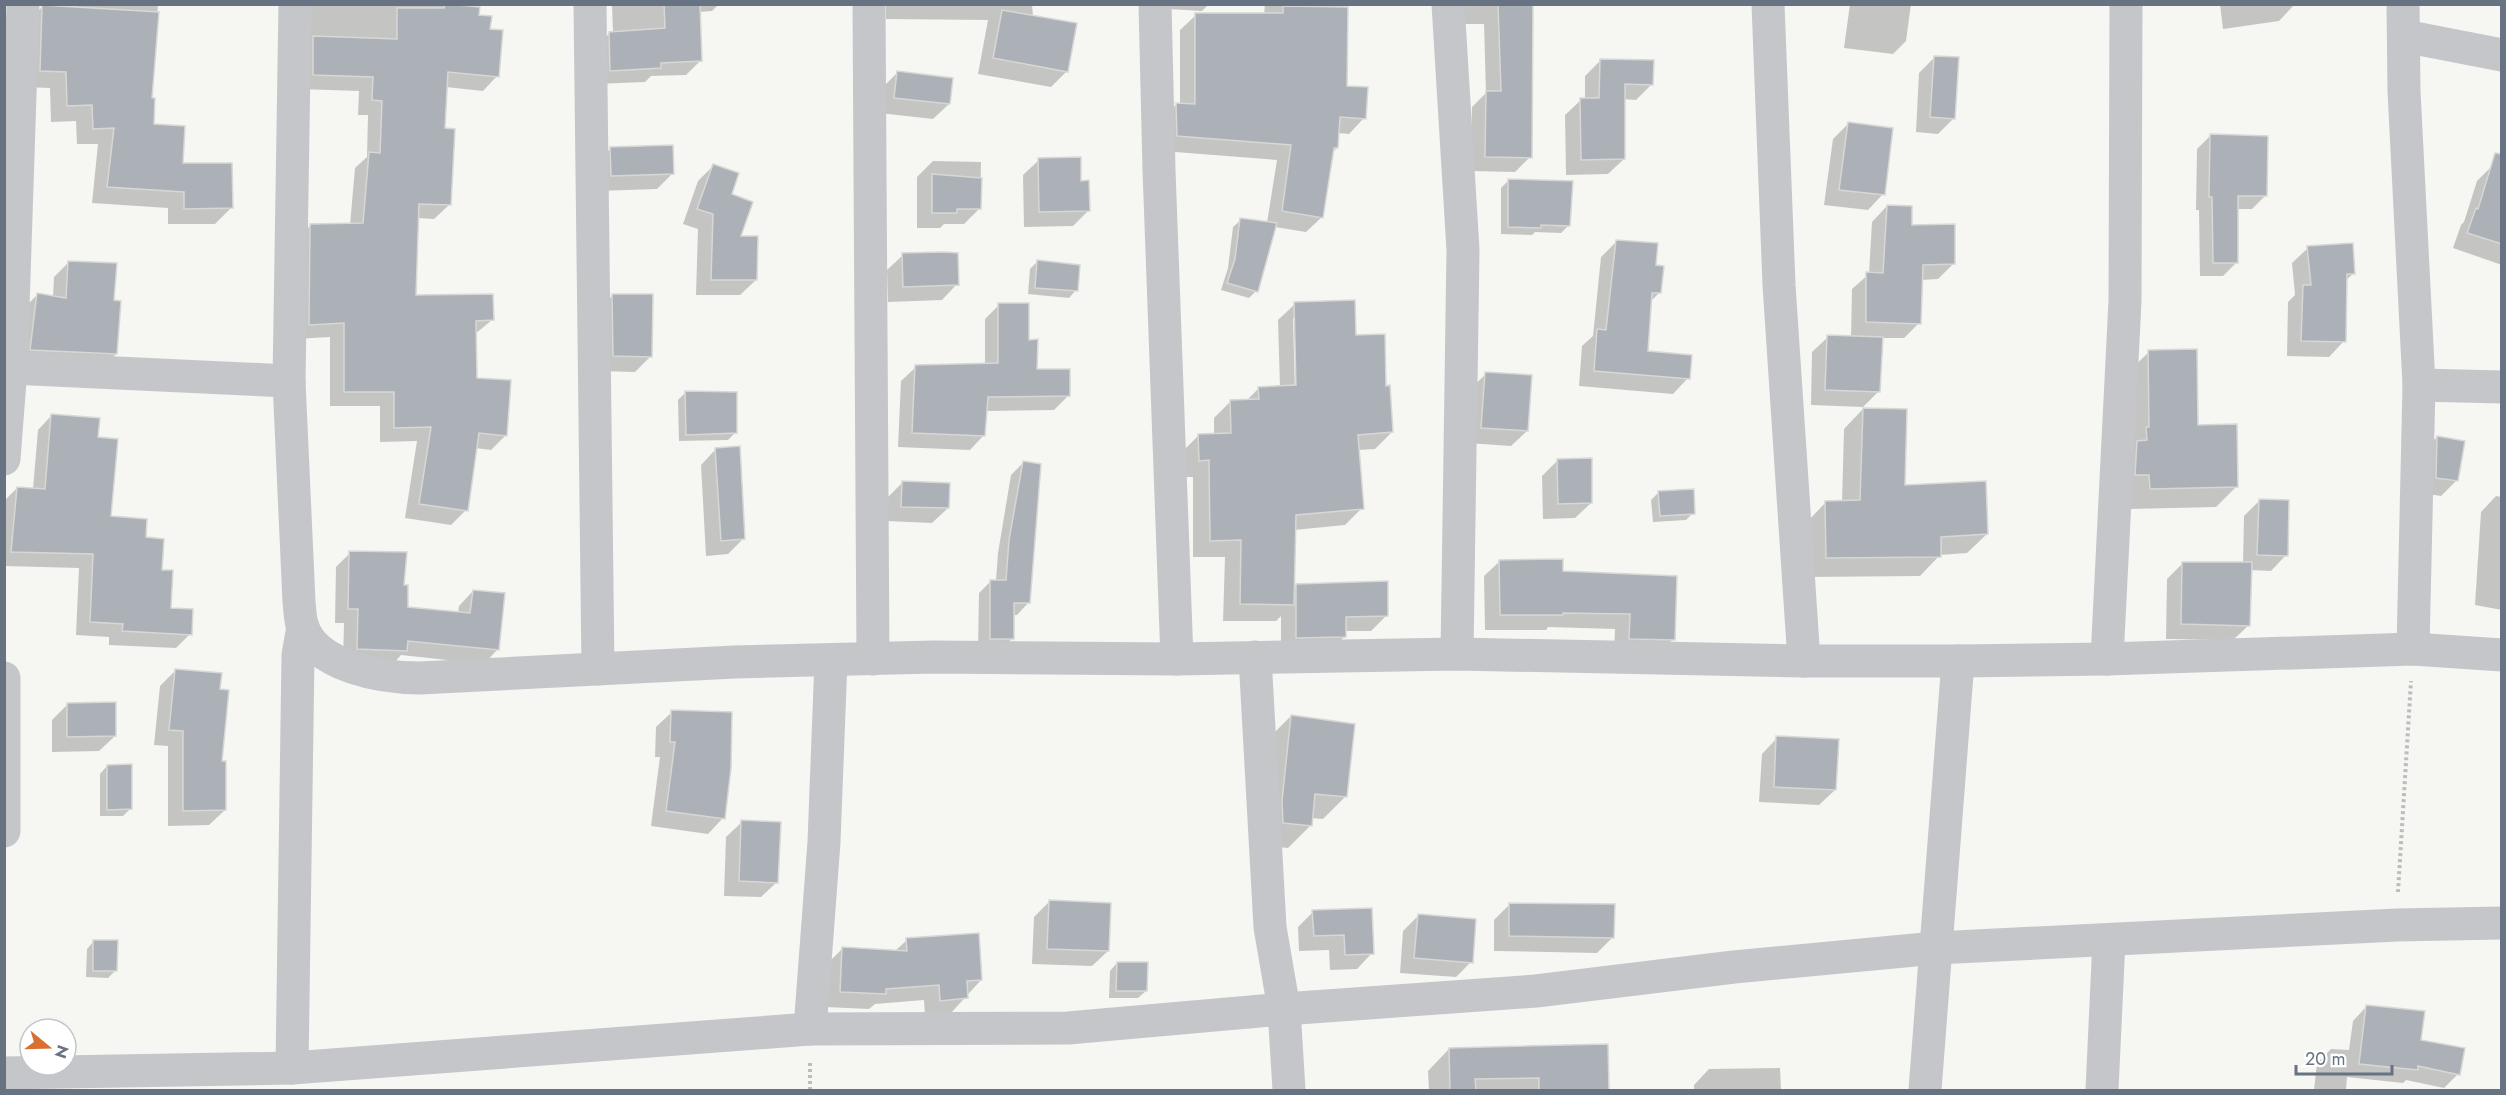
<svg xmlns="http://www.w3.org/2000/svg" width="2506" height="1095" font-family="Jost,sans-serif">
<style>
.shadow{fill:#0003;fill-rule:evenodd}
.building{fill:#abb1b7;stroke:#d7d7d5;stroke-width:1.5}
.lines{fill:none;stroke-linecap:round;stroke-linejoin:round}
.path{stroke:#bbbdbf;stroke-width:4;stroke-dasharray:3 3;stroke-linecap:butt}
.minor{stroke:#c4c6ca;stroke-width:33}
</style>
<rect width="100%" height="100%" fill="#f6f6f3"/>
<g class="shadow">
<path d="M77,4H158L150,100L152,125L182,165L232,207L215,224H168V208L92,203L98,144H77L76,121L51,122L50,88L24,87L26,24L42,7L76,8Z"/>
<path d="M300,4H434L478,8V17L489,30L497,76L483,91L446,87L443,129L449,205L434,219L417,218L415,297L492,320L475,334L476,379L510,382L506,435L491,450L475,448L466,510L451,525L405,518L417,441L380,442V406H330V337L295,339L296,240L311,225H350L355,168L367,157L368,115H358L359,91L299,89Z"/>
<path d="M612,4H719L712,11L699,12L700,61L686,75L651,76L645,82L596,84L595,47L610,33H613Z"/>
<path d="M886,4H1032L1033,17L1067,71L1051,87L978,74L988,20L886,19Z"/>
<path d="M1170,4H1209L1202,11L1169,9Z"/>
<path d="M1265,4H1322L1345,87L1364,118L1349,134L1338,133L1337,148L1332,153L1322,217L1306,232L1275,227L1256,291L1249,298L1221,290L1228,268L1233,227L1241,220L1267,223L1277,160L1162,151L1161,120L1177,104L1180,105V30L1196,15H1264Z"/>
<path d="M1460,4H1531L1530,157L1515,172L1471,171L1472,107L1486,93L1484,24H1460Z"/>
<path d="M1850,4H1911L1906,41L1893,54L1844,48Z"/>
<path d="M2220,4H2294V5L2279,21L2223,29Z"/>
<path d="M1935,57L1954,118L1938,134L1916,132L1919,73Z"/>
<path d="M1601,60L1652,84L1636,100L1623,99L1624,159L1608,174L1566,175L1565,115L1581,100H1585V76Z"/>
<path d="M897,73L949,104L933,119L879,113L882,88Z"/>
<path d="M1848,124L1883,194L1868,210L1824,205L1833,139Z"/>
<path d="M2210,136L2266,195L2252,209H2237V262L2223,276H2200L2199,210H2196L2197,149Z"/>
<path d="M611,148L672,174L657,189L596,191V164Z"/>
<path d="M1039,160L1080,182L1088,211L1073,226L1024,227L1023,175Z"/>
<path d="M933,161L981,162L980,208L964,224H944L940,228H917V177Z"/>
<path d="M713,166L730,195L739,237L756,280L740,295H696L698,229L683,224L698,181Z"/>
<path d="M2492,166L2502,169V265L2453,248L2461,225L2464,222L2477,181Z"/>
<path d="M1509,180L1569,225L1561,233L1535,232L1532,235L1501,234V188Z"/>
<path d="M1887,206L1953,264L1938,279L1921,280L1919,323L1904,338H1881L1879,391L1863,407L1811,405L1812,352L1828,337H1851L1852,289L1869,274L1872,222Z"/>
<path d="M1617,241L1654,266L1659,293L1650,302L1646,352L1688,378L1673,394L1579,386L1582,346L1593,336L1601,257Z"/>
<path d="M2308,248L2354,273L2345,281L2344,341L2329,357L2287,356L2288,302L2295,295L2292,263Z"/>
<path d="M903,255L957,284L942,300L888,302L887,270Z"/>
<path d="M1037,262L1076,290L1069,298L1028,294L1030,269Z"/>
<path d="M68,263L113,301L116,354L102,368L17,364L24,308L38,294L53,297L54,277Z"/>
<path d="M613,295L650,357L635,372L598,371L597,311Z"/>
<path d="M1295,304L1354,337L1384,387L1392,432L1375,449L1358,450L1362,508L1345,525L1294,530L1293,589L1297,585L1387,615L1371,631H1344V637L1329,652L1281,653V616L1276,621H1223L1225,557H1193V477H1183L1182,452L1199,435H1214V418L1231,401H1246L1259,388H1280L1278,320ZM1293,318H1296L1298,393H1295Z"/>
<path d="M999,305L1028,341L1036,371L1069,395L1054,410L985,411L984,435L970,450L898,447L901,381L916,367L985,365V319Z"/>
<path d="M2149,352L2237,486L2216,507L2130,509L2128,372Z"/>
<path d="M1486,374L1527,431L1511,446L1467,443L1470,389Z"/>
<path d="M685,393L735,433L728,440L679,441L678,400Z"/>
<path d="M1863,409L1904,487L1987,534L1967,553L1940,555L1920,576L1807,577V522L1826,502H1842L1844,429Z"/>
<path d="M52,415L96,438L109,518L144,539L160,571L169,609L190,634L176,648L109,645V637L76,635L79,568L4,566V501L17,488L33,489L38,430Z"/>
<path d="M2437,437L2456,481L2441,496L2421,493L2422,453Z"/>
<path d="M716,449L743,539L728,554L706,556L701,465Z"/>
<path d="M1557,461L1591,503L1575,518L1543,519L1542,476Z"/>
<path d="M1023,463L1029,602L1017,615H1013V638L1000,650H978L979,593L991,581H996L998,553L1011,475Z"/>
<path d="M903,482L948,508L932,523L887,521V498Z"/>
<path d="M1659,492L1693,513L1686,520L1653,522L1651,500Z"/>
<path d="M2496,496L2502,497V610L2475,605L2481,512Z"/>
<path d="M2259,501L2286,555L2271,571L2250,570L2249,625L2233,640L2166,639L2167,579L2183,563L2243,564L2244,516Z"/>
<path d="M350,553L402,587L406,609L458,614L459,606L473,591L498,649L484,664L401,655L392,665L343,663L344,623H335L336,567Z"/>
<path d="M1500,561L1561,573L1673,639L1658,654H1614L1615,629L1548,627L1546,630H1485L1484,576Z"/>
<path d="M176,670L218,690L220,763L225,810L209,825L168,826V746L154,745L160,686Z"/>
<path d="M67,705L115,736L99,751L52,752V720Z"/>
<path d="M672,712L723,818L708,834L651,826L660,757H655L656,727Z"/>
<path d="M1291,716L1346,796L1323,819L1311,818V825L1288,848L1261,845L1268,739Z"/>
<path d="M1777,738L1835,790L1819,805L1759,802L1762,754Z"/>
<path d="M107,766L131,808L123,816H100V774Z"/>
<path d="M742,822L777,882L761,897L724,896L726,837Z"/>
<path d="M1049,902L1108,951L1092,966L1032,964L1034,917Z"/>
<path d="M1510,904L1612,938L1597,953L1494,951V920Z"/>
<path d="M1313,912L1372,953L1357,969L1330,970L1329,950L1299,951L1298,927Z"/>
<path d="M1419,915L1471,962L1456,977L1400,973L1403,931Z"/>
<path d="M907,940L981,980L951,1013L925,1015L924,1000L875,1004L869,1009L825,1007L827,964L843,948L895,951Z"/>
<path d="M94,941L116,970L108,978L86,977L87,949Z"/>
<path d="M1117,963L1146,991L1138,998H1109L1110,971Z"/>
<path d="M2366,1007L2420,1041L2458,1074L2444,1088L2406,1080L2403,1083L2347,1077L2346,1090H2314L2317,1063L2331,1049L2349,1050L2353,1021Z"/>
<path d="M1607,1045L1608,1090H1429L1428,1071L1449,1049Z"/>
<path d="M1780,1068L1781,1090H1694V1085L1709,1069Z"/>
</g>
<g class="building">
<path d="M445,4L480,7L479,15L492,16L490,29L503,30L499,77L448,72L445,128L455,129L451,205L419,204L416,295L493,294L494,320L476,321L477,378L511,380L507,436L479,433L468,511L419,504L431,427L394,428V392H344V323L309,325L310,224L363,223L369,152L380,153L382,101L372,100L373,77L313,75V36L397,39V8H444Z"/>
<path d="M664,4H700L702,61L661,63V68L610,71L609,32L665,28Z"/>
<path d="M1498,4H1533L1532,158L1485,157L1486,91H1501Z"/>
<path d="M42,5L159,12L152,98H155L154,124L185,126L183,163H232L233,208L184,209V192L107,187L114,128L93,129L92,105L67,106L66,72L40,71Z"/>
<path d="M1283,6L1348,7L1347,86L1368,87L1366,119L1340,117L1338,148H1334L1323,218L1282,211L1291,145L1177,136L1176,103L1195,104V13H1283Z"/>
<path d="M1002,10L1077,23L1068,72L993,58Z"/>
<path d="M1934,56L1959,57L1955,119L1930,117Z"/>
<path d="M1600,59L1654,60L1653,85L1625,84V159L1581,160L1580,98H1599Z"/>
<path d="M897,71L953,78L950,104L894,98Z"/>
<path d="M1848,122L1893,128L1885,195L1839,190Z"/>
<path d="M2210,134L2268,136L2267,196H2238V263H2213L2212,197H2209Z"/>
<path d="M673,145L674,174L611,176L610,147Z"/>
<path d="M2495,153L2502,154V244L2467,233L2476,208L2478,209Z"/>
<path d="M1081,157V181L1089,180L1090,211L1039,212L1038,158Z"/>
<path d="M713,164L739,173L732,194L753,202L741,236H758L757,280H711L713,214L697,209Z"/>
<path d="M932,174L982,178L981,209H957V213H932Z"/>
<path d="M1508,179L1573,181L1570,226L1541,225V228L1508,227Z"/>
<path d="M1887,205L1912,206V225L1955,224V264L1923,265L1921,324L1866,322V272L1883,273Z"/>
<path d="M1240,218L1277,223L1258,292L1227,283L1235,259Z"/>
<path d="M1616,240L1658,243L1656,265L1664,266L1661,293H1652L1648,351L1692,355L1690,379L1594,371L1597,329L1606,330Z"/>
<path d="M2353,243L2355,274H2347L2346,342L2301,341L2303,285H2311L2307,246Z"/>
<path d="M944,252L958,253L959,285L903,287L902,253Z"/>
<path d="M1037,260L1080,265L1078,291L1035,288Z"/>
<path d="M68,261L117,263L114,300L121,301L117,354L30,350L37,293L66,298Z"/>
<path d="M612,294H653L652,357L613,356Z"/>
<path d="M1355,300L1356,335L1385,334L1386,386L1390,385L1393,432L1358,435L1364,509L1296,515L1294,605L1240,604L1241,540L1210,541L1209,460L1199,461L1198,434L1231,433L1230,400L1259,399L1258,387L1296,385L1294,302Z"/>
<path d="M998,303H1029V340L1038,339L1037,369H1070V396L988,397L985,436L912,433L915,365L998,363Z"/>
<path d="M1827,335L1883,337L1880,392L1825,390Z"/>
<path d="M2197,349L2198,425L2237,424L2238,487L2150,489L2149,475H2135L2137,441L2147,440L2146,427H2149L2148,350Z"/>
<path d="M1485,372L1532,375L1528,431L1481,428Z"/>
<path d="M685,391L737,392V433L686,435Z"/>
<path d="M1863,408L1907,409L1905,485L1986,481L1988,534L1941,537V557L1826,558L1825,501L1860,500Z"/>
<path d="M51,414L100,418L98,437L118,439L111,516L147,519L146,537L164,539L162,570H173L171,608L193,609L192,635L122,631L123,624L90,622L93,554L11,552L17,487L45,489Z"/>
<path d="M2437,436L2465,441L2458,481L2436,478Z"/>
<path d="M740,446L745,539L721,541L715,448Z"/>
<path d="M1592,458V503L1558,504L1557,459Z"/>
<path d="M1023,461L1041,464L1030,603H1014V639H990V580H1006L1009,540Z"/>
<path d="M902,481L950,483L949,508L901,507Z"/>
<path d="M1694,489L1695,514L1660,516L1658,491Z"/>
<path d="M2259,499L2289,500L2288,556L2257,555Z"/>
<path d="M349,551L407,552L404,585H408V607L470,613L473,590L505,593L499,650L408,641L407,651L357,649L358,609H348Z"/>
<path d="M1563,559V571L1677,576L1675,640L1629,639L1630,614L1563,613V615H1500L1499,560Z"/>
<path d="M2182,562H2252L2250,626L2181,624Z"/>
<path d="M1388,581V616L1346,617V637L1296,638V584Z"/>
<path d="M175,669L222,673L220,689L229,690L222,761H226V810L183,811V731L169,730Z"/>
<path d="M116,702V736L67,737V703Z"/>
<path d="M671,710L732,712L731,768L725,819L666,811L675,742H670Z"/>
<path d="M1291,715L1355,724L1347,797L1315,794L1312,826L1283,823L1282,801Z"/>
<path d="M1776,736L1839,739L1836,790L1774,787Z"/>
<path d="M132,764V809L107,810V765Z"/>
<path d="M741,820L781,822L778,883L739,881Z"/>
<path d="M1049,900L1111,903L1109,951L1047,949Z"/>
<path d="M1509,903L1615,904L1614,938L1509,936Z"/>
<path d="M1372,908L1374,954L1345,955L1344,935L1314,936L1312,910Z"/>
<path d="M1418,914L1476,919L1473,963L1414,958Z"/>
<path d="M979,933L982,980L967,981L968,998L940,1001L939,985L886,989V994L840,992L842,947L907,951L906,938Z"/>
<path d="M93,940H118L117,971H93Z"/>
<path d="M1117,962H1148L1147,991H1116Z"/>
<path d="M2366,1005L2425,1011L2421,1040L2465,1048L2460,1075L2418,1066V1070L2359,1064Z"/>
<path d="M1608,1044L1609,1090H1539V1078L1475,1079L1476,1090H1450L1449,1048Z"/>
</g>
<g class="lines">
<g class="path">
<path d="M2398,892L2411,681"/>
<path d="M810,1090V1061"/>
</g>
<g class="minor">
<path d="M295,4L289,381L299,602C300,610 300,618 302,625C315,667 383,678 420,678L735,662L934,657L1177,659L1457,654L1804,661H1958L2107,659L2413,649L2502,655"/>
<path d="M590,4L598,669"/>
<path d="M869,4L873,659"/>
<path d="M1155,4L1159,170L1177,659"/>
<path d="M1448,4L1463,250L1457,654"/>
<path d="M1768,4L1779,285L1804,661"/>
<path d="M2403,4L2404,91L2419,385L2413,649"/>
<path d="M2404,36L2502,55"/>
<path d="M11,368L289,381"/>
<path d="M2419,385L2502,387"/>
<path d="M4,459L11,368L23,4"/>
<path d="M1255,657L1270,927L1284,1009L1289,1090"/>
<path d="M2107,659L2125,301L2126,4"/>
<path d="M4,678V831"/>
<path d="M810,1029L824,842L831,660"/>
<path d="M292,1068L298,655L303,627"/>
<path d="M4,1073L292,1068L810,1029L1068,1028L1284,1009L1536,991L1734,967L1936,948L2397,925L2502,923"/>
<path d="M1925,1090L1958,661"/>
<path d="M2102,1090L2109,940"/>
</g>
</g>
<rect width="2506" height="1095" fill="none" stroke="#677282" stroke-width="12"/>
<g transform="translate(48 1047) rotate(109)"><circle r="28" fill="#ffffff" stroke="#c2c7cd" stroke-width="1.5"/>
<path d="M0-4.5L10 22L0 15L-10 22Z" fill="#d96f30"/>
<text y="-9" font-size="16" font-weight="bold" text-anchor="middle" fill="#677282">N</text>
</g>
<path d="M2296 1065v9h96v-9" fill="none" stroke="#677282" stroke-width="3"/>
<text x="2305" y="1065" font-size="18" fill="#677282" stroke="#ffffff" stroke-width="4.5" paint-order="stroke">20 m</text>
</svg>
